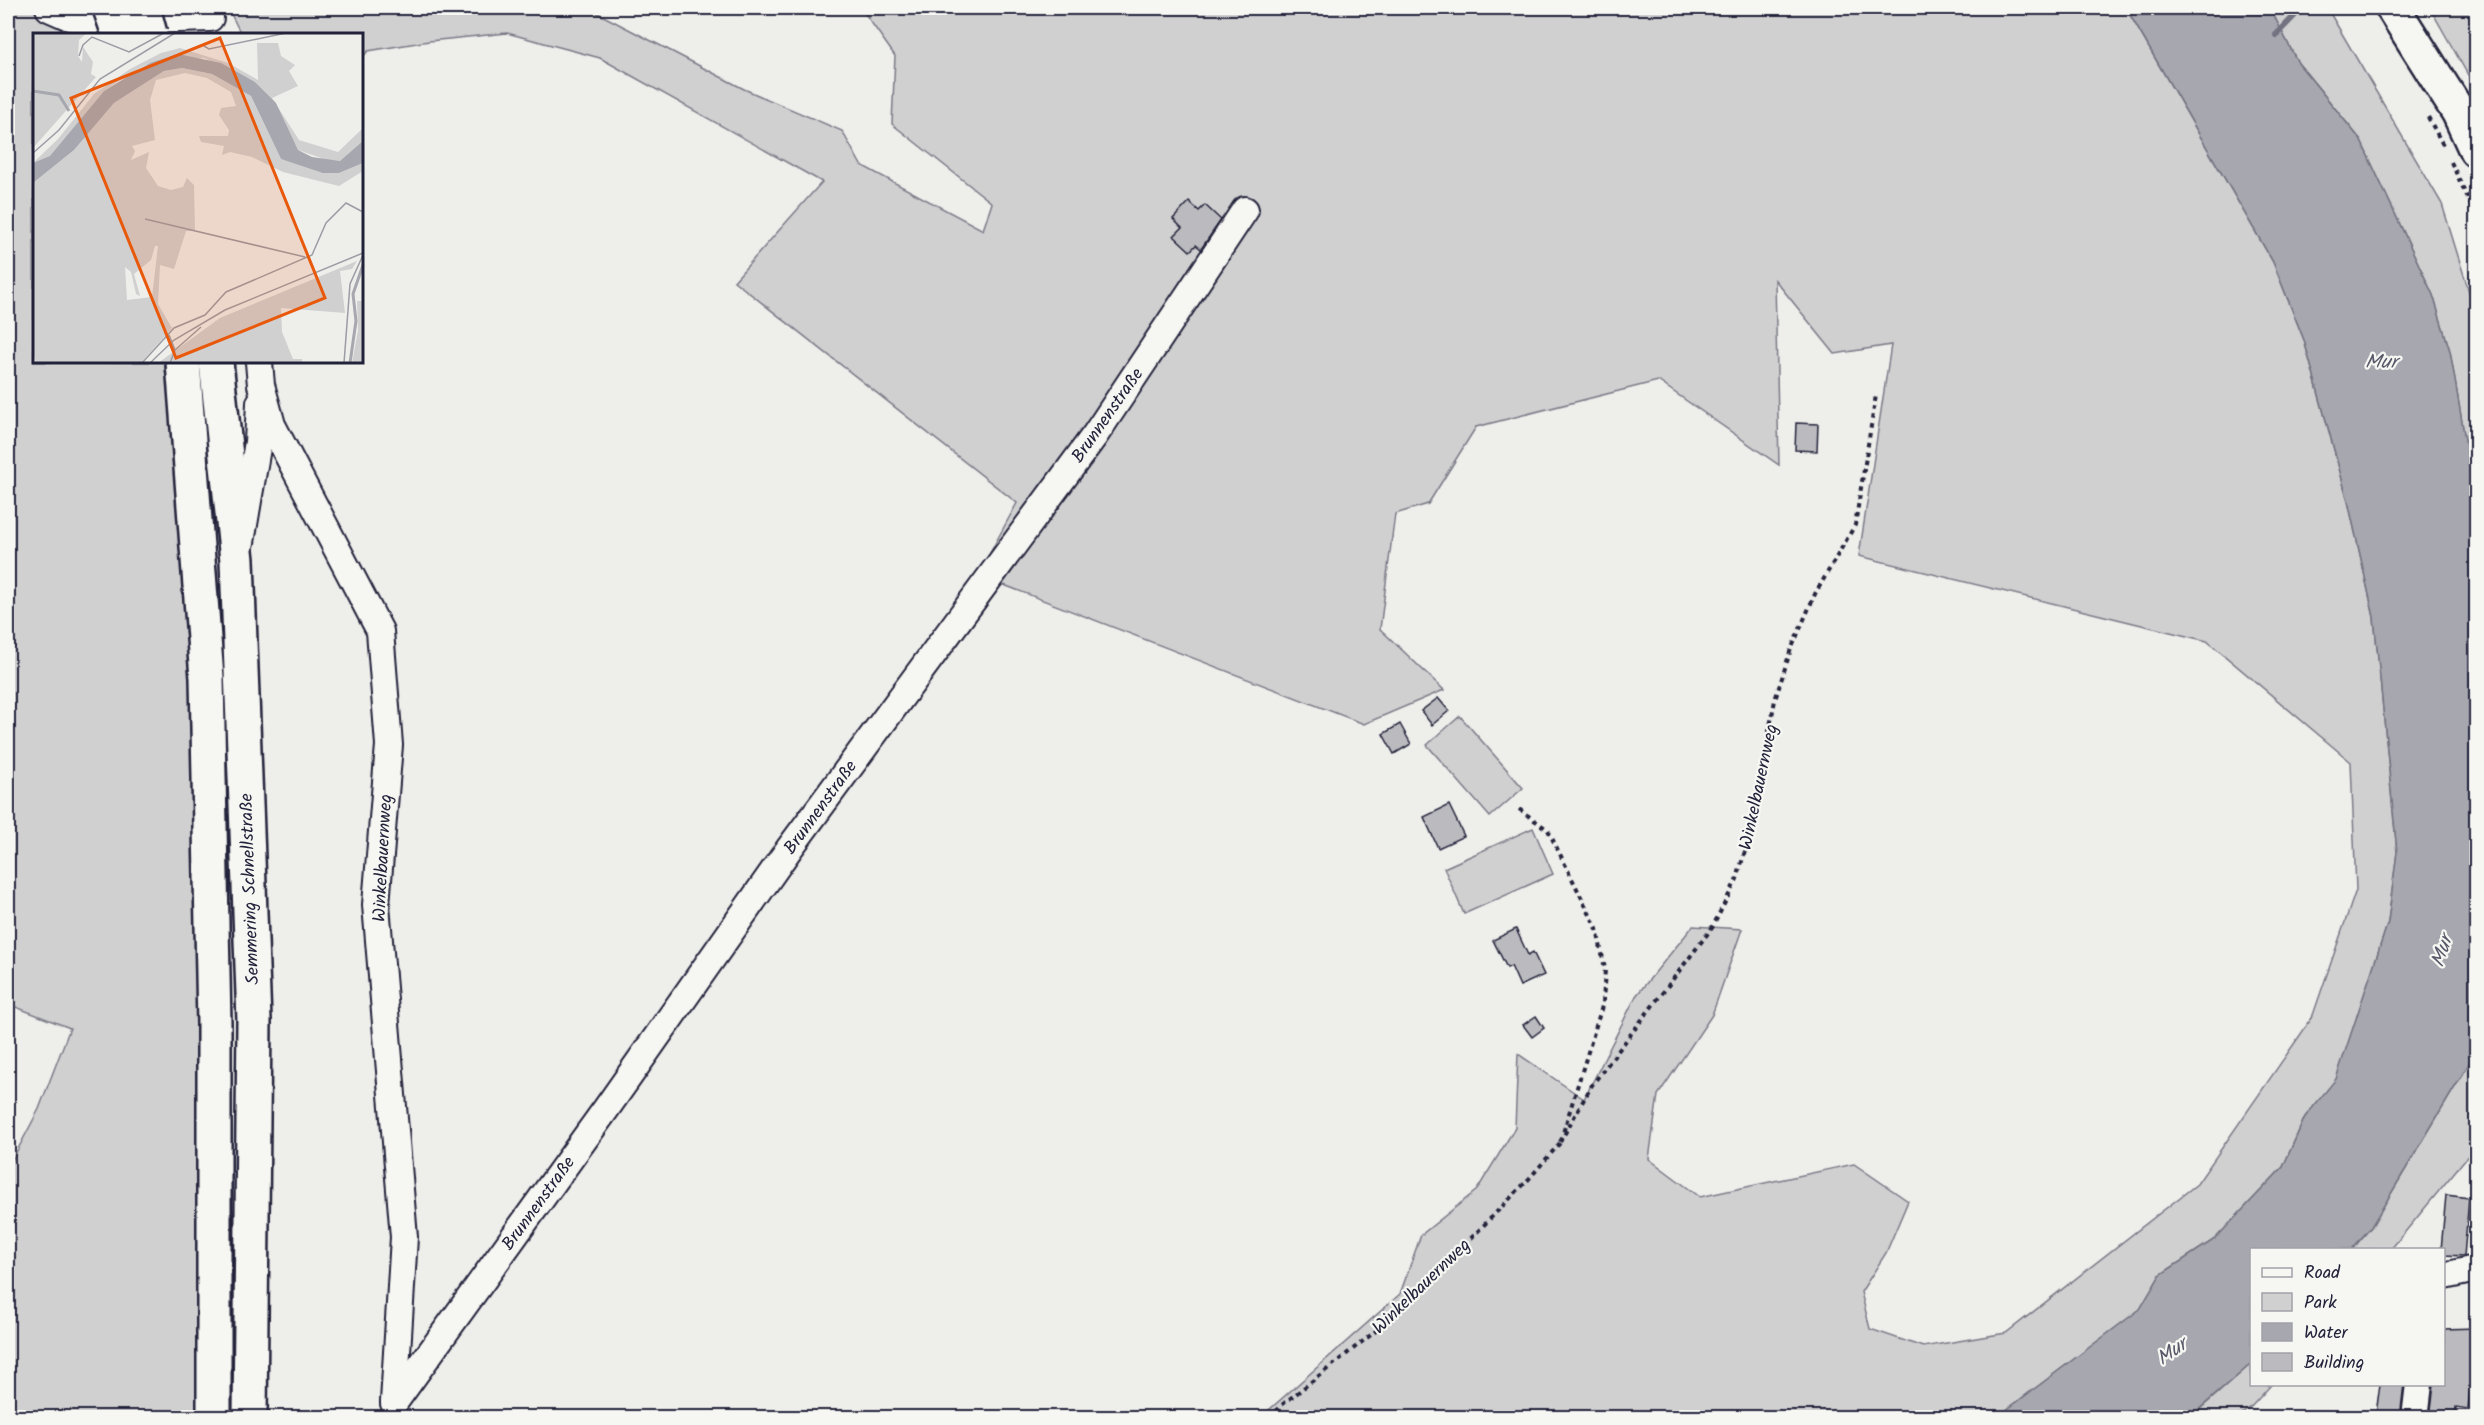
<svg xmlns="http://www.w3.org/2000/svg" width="2484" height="1425" font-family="Kalam,sans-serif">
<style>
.green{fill:#d0d0d1;stroke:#797986;stroke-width:1.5}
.water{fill:#a7a7af;stroke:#727281;stroke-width:1.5}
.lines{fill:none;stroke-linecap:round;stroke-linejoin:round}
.stream{stroke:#727281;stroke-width:6}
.building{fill:#bbbbbf;stroke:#22223b;stroke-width:1.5}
.minor-casing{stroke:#22223b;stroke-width:30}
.major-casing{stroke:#22223b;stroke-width:38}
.highway-casing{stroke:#22223b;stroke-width:38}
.path{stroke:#22223b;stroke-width:4;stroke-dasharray:4.5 4.5;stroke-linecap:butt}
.minor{stroke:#f6f6f2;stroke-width:26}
.major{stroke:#f6f6f2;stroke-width:33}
.highway{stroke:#f6f6f2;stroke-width:33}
.highway-bridge-casing{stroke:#22223b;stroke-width:38;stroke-linecap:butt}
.highway-bridge{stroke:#f6f6f2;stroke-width:33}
.labels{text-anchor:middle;stroke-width:4.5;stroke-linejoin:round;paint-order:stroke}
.street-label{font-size:18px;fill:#22223b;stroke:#f6f6f2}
.water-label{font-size:20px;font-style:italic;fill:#575769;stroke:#f6f6f2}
.inset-river{fill:none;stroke:#a7a7af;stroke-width:3}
.inset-road{fill:none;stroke:#9c9ca5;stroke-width:1.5}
.view{fill:#e8590c;fill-opacity:0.15;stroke:#e8590c;stroke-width:3}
.inset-edge{fill:none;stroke:#22223b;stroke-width:3}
</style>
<rect width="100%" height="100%" fill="#eeeeeb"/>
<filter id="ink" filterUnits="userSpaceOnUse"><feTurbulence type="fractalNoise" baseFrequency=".0167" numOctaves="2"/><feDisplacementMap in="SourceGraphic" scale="12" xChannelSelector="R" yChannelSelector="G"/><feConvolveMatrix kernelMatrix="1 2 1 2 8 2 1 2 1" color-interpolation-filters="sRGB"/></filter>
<g filter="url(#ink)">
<g class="green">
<path d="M8,8H84L88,22L72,19V34H34V362H164L183,492L200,841L201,1417H8V1168L39,1109L70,1028L8,1004Z"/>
<path d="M228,8H588L744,89L842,131L861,165L983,230L992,203L892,124L895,56L861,8H2126L2273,262L2304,340L2348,501L2374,617L2397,852L2388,922L2336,1080L2305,1117L2283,1167L2215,1239L2160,1275L2141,1309L1997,1417H1261L1400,1294L1421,1235L1477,1190L1515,1128L1518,1054L1584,1099L1636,996L1693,926L1742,929L1712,1015L1658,1095L1649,1159L1700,1197L1854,1164L1908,1201L1886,1253L1861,1292L1870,1329L1923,1347L2006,1333L2197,1184L2312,1018L2356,890L2351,762L2207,641L1859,556L1891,345L1835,354L1775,280L1779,465L1658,381L1476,427L1428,504L1395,514L1380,629L1444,690L1364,724L978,575L1017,503L734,281L822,182L600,58L507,33L429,41L368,51L362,58V34H241Z"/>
<path d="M2270,8H2327L2442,204L2470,295L2476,316V505L2450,351L2433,295L2360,139L2298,63Z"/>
<path d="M2430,8H2476V89Z"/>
<path d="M1460,716L1523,788L1490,817L1427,745Z"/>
<path d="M1533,828L1553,874L1464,914L1444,868Z"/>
<path d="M2476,1052V1146L2391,1249L2352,1250L2371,1227Z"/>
<path d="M2251,1364L2252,1384L2271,1385L2251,1407L2238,1417L2190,1418Z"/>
</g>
<path class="water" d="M2126,8H2270L2298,63L2360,139L2433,295L2450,351L2476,505V1052L2371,1227L2352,1249L2252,1250L2251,1364L2190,1417H1997L2140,1309L2160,1275L2215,1239L2283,1167L2305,1117L2336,1079L2388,922L2397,852L2374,617L2348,501L2304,340L2273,262Z"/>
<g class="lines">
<path class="stream" d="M2276,35L2302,8"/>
</g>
<g class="building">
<path d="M1189,202L1199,211L1205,205L1221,220L1201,249L1196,245L1190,251L1174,236L1182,228L1173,219Z"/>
<path d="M1796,423L1818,424L1817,451L1795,450Z"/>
<path d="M1438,698L1449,711L1432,725L1421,711Z"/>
<path d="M1400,724L1411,744L1394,754L1383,734Z"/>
<path d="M1449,805L1464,836L1438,848L1424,817Z"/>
<path d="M1516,929L1528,955L1533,952L1544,975L1520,986L1511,966L1507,968L1493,940Z"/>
<path d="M1536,1016L1544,1028L1532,1037L1523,1025Z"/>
<path d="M2446,1195L2469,1198L2464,1256L2444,1255V1250H2441Z"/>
<path d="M2476,1328V1352H2474L2468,1409L2456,1407L2455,1418H2430L2434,1384H2444V1329Z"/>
<path d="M2380,1384H2404L2400,1418L2376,1414Z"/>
</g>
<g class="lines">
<g class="minor-casing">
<g id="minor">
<path d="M49,8L72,18L88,22L210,18"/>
<path d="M259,362L261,385L272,425L380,631L389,745L376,905L404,1237L394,1402"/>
<path d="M241,542L258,442L260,403"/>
<path d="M2444,1276L2471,1270"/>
<path d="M394,1403L606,1109L789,849L1095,435L1245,210"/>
<path d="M2415,1418L2419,1384"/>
</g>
</g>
<g class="major-casing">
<path id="major" d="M2393,8L2459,113L2476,150"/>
</g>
<g class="highway-casing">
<g id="highway">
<path d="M183,362L207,678L214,1024V1418"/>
<path d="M216,362L237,560L254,1021L250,1418"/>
</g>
</g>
<g class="path">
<path d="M2428,117L2443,145"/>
<path d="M2451,162L2476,216"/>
<path d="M1519,809L1548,830L1597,929L1605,969L1603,1003L1563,1133"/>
<path d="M1560,1142L1592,1085L1712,928L1737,879L1749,837L1775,700L1790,652L1815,594L1855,525L1876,395"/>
<path d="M1270,1418L1283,1404L1395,1316L1528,1180L1560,1143"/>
</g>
<use href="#minor" class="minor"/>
<use href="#major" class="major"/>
<use href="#highway" class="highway"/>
<g class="highway-bridge-casing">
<g id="highway-bridge">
<path d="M110,8L119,34"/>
<path d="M143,8L150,34"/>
</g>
</g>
<use href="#highway-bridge" class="highway-bridge"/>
</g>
</g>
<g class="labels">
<g class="street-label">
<text transform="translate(1107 415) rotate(-55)" y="6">Brunnenstraße</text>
<text transform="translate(1758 787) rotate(-78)" y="6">Winkelbauernweg</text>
<text transform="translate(820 807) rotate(-54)" y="6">Brunnenstraße</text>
<text transform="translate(382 858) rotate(-87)" y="6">Winkelbauernweg</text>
<text transform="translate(249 889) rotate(-92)" y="6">Semmering Schnellstraße</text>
<text transform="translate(538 1203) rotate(-54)" y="6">Brunnenstraße</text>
<text transform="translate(1421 1286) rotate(-44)" y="6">Winkelbauernweg</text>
</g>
<g class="water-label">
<text x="2381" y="368">Mur</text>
<text transform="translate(2441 951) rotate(-73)" y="7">Mur</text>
<text transform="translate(2171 1351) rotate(-36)" y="7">Mur</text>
</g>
</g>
<g transform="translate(33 33)">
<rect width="330" height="330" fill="#eeeeeb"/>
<path d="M0,0H54L46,7L45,23L49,29L50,14L60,29L58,41L63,44L0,115ZM224,10H245L248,23L262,32L256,38L265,53L239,65L266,107L305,119L330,95V108L320,120L307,128L294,127L265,117L237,65L222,49L171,25L117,30L96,41L71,58L17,124L0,130L25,106L61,61L97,36L128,20L147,15L195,30L225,47ZM149,35L179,41L218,63L248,126L306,140L330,130V138L306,153L250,139L219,124L197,119L189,122L191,113L168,109L166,103H195L196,97L186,82L188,75L203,73L198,59L174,45L152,40L123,47L117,67L122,107L99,113L102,118L98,127L116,119L113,135L125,153L138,157L150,154L154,145L161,152L162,198H153L141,236L127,232L125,271L139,295L108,330H3L0,319V150L41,117L81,70L131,38ZM122,213H125L119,264L94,267L92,234L98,239L103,261L107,263L101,241L118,227ZM324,228L319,236L307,238L312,280L248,275L249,299L260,326H269V330H125L187,285ZM324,268H330V330H319L325,297Z" fill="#d0d0d1" fill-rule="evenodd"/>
<path d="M145,21L188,30L222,49L243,70L265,117L279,124L307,128L330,108V130L306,140H290L248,126L218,63L179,41L149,35L131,38L81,70L41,117L0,150V130L17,123L71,58L117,30Z" fill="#a7a7af"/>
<path class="inset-river" d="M0,58L26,62L36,78M317,330L323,288L320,261L330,232"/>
<path class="inset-road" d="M171,13L176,16L253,0M46,23L50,12L59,4L96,19L131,0M0,120L26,97L67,46L142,0M112,186L272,224M136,302L142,317L137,330M142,317L168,294M109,330L141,295L172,282L193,259L279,222L293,190L313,170L330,179M117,330L141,307L192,277L330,220M311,330L317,251L330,222"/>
<path class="view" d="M187,5L292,265L143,325L38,65Z"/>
<rect width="330" height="330" class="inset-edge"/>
</g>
<rect width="2484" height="1425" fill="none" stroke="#f6f6f2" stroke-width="30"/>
<rect x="15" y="15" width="2454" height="1395" fill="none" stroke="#22223b" stroke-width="2" filter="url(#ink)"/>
<rect x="2250" y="1248" width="195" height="138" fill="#f6f6f2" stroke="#a1a1a9" stroke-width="1.5"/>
<rect x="2262" y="1268" width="30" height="9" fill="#f6f6f2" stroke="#a1a1a9" stroke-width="1.5"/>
<text x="2304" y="1278" font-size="18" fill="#22223b">Road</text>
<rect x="2262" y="1293" width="30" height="18" fill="#d0d0d1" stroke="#a1a1a9" stroke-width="1.5"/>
<text x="2304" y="1308" font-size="18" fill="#22223b">Park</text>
<rect x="2262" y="1323" width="30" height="18" fill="#a7a7af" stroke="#a1a1a9" stroke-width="1.5"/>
<text x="2304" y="1338" font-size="18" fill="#22223b">Water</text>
<rect x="2262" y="1353" width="30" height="18" fill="#bbbbbf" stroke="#a1a1a9" stroke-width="1.5"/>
<text x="2304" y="1368" font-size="18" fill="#22223b">Building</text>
</svg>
